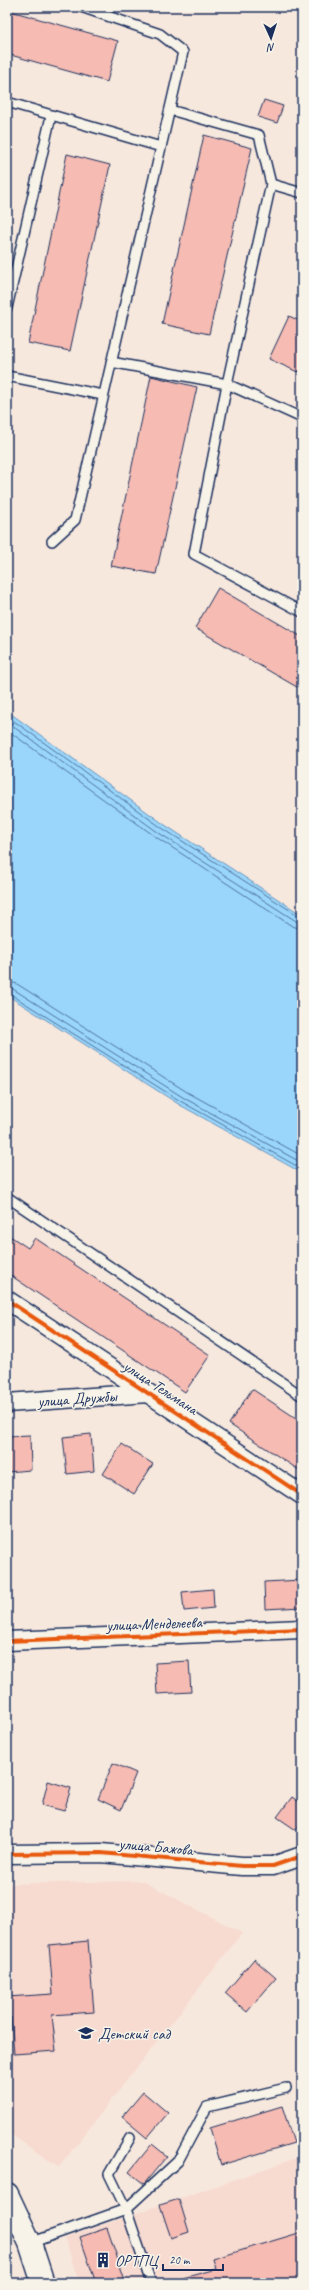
<svg xmlns="http://www.w3.org/2000/svg" width="309" height="2290" font-family="Caveat,sans-serif">
<style>
.built{fill:#f7dad0}
.water{fill:#9ad6fb;stroke:#6793bc}
.lines{fill:none;stroke-linecap:round;stroke-linejoin:round}
.shore{stroke:#4e729d;stroke-width:1}
.building{fill:#f6bbb2;stroke:#1b2f5e}
.lane-casing{stroke:#1b2f5e;stroke-width:12}
.street-casing{stroke:#1b2f5e;stroke-width:21}
.secondary-casing{stroke:#1b2f5e;stroke-width:25}
.lane{stroke:#f7f3e8;stroke-width:9}
.street{stroke:#f7f3e8;stroke-width:18}
.secondary{stroke:#f7f3e8;stroke-width:22}
.cycleway-casing{stroke:#f7f3e8;stroke-width:6}
.cycleway{stroke:#e8590c;stroke-width:4}
.labels{text-anchor:middle;stroke-width:3;stroke-linejoin:round;paint-order:stroke}
.street-label{font-size:16px;fill:#1b2f5e;stroke:#f7f3e8}
.poi-label{font-size:16px;fill:#1b2f5e;stroke:#f7f3e8;text-anchor:start}
</style>
<rect width="100%" height="100%" fill="#f7e8dd"/>
<filter id="ink" filterUnits="userSpaceOnUse"><feTurbulence type="fractalNoise" baseFrequency=".025" numOctaves="2"/><feDisplacementMap in="SourceGraphic" scale="8" xChannelSelector="R" yChannelSelector="G"/><feConvolveMatrix kernelMatrix="1 2 1 2 8 2 1 2 1" color-interpolation-filters="sRGB"/></filter>
<g filter="url(#ink)">
<g class="built">
<path d="M142,1881L242,1933L59,2167L7,2132V1884Z"/>
<path d="M302,2156V2283H79L65,2238Z"/>
</g>
<path class="water" d="M7,711L165,825L302,915V1173L180,1105L7,995Z"/>
<g class="lines">
<g class="shore">
<path d="M7,716L162,828L302,918"/>
<path d="M7,722L159,833L296,921L302,923"/>
<path d="M7,730L156,837L292,926L302,929"/>
<path d="M7,981L17,984L187,1092L302,1156"/>
<path d="M7,987L13,989L184,1098L302,1163"/>
<path d="M7,992L182,1102L302,1169"/>
</g>
</g>
<g class="building">
<path d="M7,10L118,41L107,82L7,54Z"/>
<path d="M264,100L283,106L277,123L258,117Z"/>
<path d="M204,135L252,148L209,334L162,324Z"/>
<path d="M67,154L110,165L70,351L28,343Z"/>
<path d="M289,316L302,322V374L269,359Z"/>
<path d="M151,376L197,387L156,574L111,566Z"/>
<path d="M218,588L302,637V690L195,628Z"/>
<path d="M7,1234L28,1248L35,1238L210,1355L185,1392L7,1273Z"/>
<path d="M252,1389L302,1422V1472L229,1424Z"/>
<path d="M91,1434L94,1471L67,1474L63,1437Z"/>
<path d="M30,1435L31,1470L7,1472V1436Z"/>
<path d="M122,1444L153,1464L134,1494L103,1474Z"/>
<path d="M302,1580V1607L265,1609L264,1582Z"/>
<path d="M213,1589L214,1608L184,1611L182,1592Z"/>
<path d="M189,1661L191,1692L157,1694L155,1663Z"/>
<path d="M113,1763L136,1773L121,1810L98,1799Z"/>
<path d="M48,1781L71,1788L64,1811L42,1805Z"/>
<path d="M292,1797L302,1804V1821L296,1830L277,1817Z"/>
<path d="M88,1941L94,2012L52,2015L56,2051L14,2054L11,2017L7,2018V1997L53,1994L49,1945Z"/>
<path d="M254,1959L276,1978L247,2012L225,1993Z"/>
<path d="M143,2092L168,2113L147,2138L122,2117Z"/>
<path d="M282,2106L294,2143L221,2165L210,2128Z"/>
<path d="M152,2144L167,2156L144,2184L129,2172Z"/>
<path d="M179,2199L189,2232L171,2238L160,2205Z"/>
<path d="M107,2228L126,2283H96L80,2237Z"/>
<path d="M302,2232V2283H184L183,2278L216,2269L213,2259Z"/>
</g>
<g class="lines">
<g class="lane-casing">
<g id="lane">
<path d="M7,102L161,147"/>
<path d="M170,110L259,135L271,184L227,384L302,418"/>
<path d="M271,184L302,193"/>
<path d="M7,308L51,116"/>
<path d="M111,362L227,384L194,554L302,612"/>
<path d="M7,376L103,395"/>
<path d="M52,541L75,520L183,52L160,34L81,7"/>
<path d="M7,1197L302,1396"/>
<path d="M130,2138L109,2174L126,2209L151,2283"/>
<path d="M30,2243L126,2209L178,2161L207,2107L286,2088"/>
</g>
</g>
<g class="street-casing">
<g id="street">
<path d="M7,1300L302,1495"/>
<path d="M7,1403L148,1393"/>
<path d="M7,1641L302,1629"/>
<path d="M7,1854L101,1853L242,1866H273L302,1856"/>
</g>
</g>
<g class="secondary-casing">
<path id="secondary" d="M7,2194L30,2243L43,2283"/>
</g>
<use href="#lane" class="lane"/>
<use href="#street" class="street"/>
<use href="#secondary" class="secondary"/>
<g class="cycleway-casing">
<g id="cycleway">
<path d="M7,1300L302,1495"/>
<path d="M7,1641L302,1629"/>
<path d="M7,1854L101,1853L242,1866H273L302,1856"/>
</g>
</g>
<use href="#cycleway" class="cycleway"/>
</g>
</g>
<defs>
<g id="school-bare" transform="scale(1.2)"><path d="M0-5L7-2L0 1L-7-2ZM-4 1L0 2.5L4 1V4Q0 6-4 4Z" fill="#1b2f5e" stroke="#f7f3e8" stroke-width="2.5" paint-order="stroke"/></g>
<g id="building-bare" transform="scale(1.2)"><path d="M-4-6H4V6H1V3H-1V6H-4ZM-2.5-4.3h1.7v1.8h-1.7ZM.8-4.3h1.7v1.8H.8ZM-2.5-1h1.7V.8h-1.7ZM.8-1h1.7V.8H.8Z" fill="#1b2f5e" stroke="#f7f3e8" stroke-width="2.5" paint-order="stroke"/></g>
</defs>
<g fill-rule="evenodd">
<use href="#school-bare" x="86" y="2033"/>
<use href="#building-bare" x="103" y="2260"/>
</g>
<g class="labels">
<g class="street-label">
<text transform="translate(161 1387) rotate(33)" y="6">улица Тельмана</text>
<text transform="translate(77 1398) rotate(-4)" y="6">улица Дружбы</text>
<text transform="translate(154 1623) rotate(-2)" y="6">улица Менделеева</text>
<text transform="translate(156 1846) rotate(5)" y="6">улица Бажова</text>
</g>
<g class="poi-label">
<text x="98" y="2039">Детский сад</text>
<text x="115" y="2266">ОРТПЦ</text>
</g>
</g>
<rect width="309" height="2290" fill="none" stroke="#f7f3e8" stroke-width="24"/>
<rect x="12" y="12" width="285" height="2266" fill="none" stroke="#1b2f5e" stroke-width="1.5" filter="url(#ink)"/>
<g transform="translate(271 38) rotate(177)" stroke="#f7f3e8" stroke-width="3" paint-order="stroke">
<path d="M0-3L7 15L0 10L-7 15Z" fill="#1b2f5e"/>
<text y="-6" font-size="11" font-weight="bold" text-anchor="middle" fill="#1b2f5e">N</text>
</g>
<path d="M163 2264v6h60v-6" fill="none" stroke="#1b2f5e" stroke-width="2"/>
<text x="169" y="2264" font-size="12" fill="#1b2f5e" stroke="#f7f3e8" stroke-width="3" paint-order="stroke">20 m</text>
</svg>
